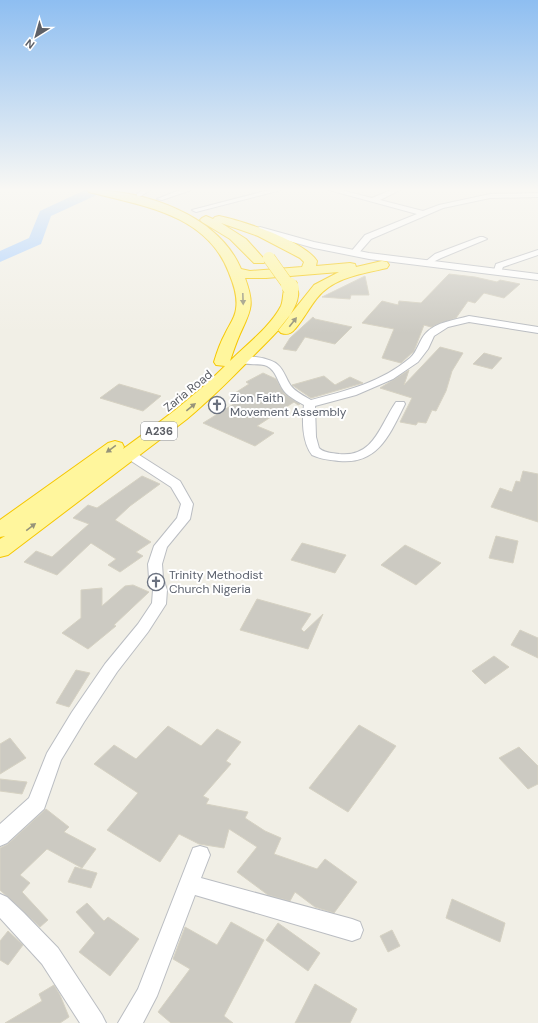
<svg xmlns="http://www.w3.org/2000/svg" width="538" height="1023" font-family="'DM Sans',sans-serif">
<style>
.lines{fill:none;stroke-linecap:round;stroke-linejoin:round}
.river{fill:#a7ceff;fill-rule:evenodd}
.building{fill:#cccac2;stroke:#d6d2c3}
.minor-casing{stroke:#babdc2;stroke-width:2}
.tertiary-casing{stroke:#babdc2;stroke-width:2}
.trunk-casing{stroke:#f6c700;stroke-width:2}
.minor{fill:#fff;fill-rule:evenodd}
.tertiary{fill:#fff;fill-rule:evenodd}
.trunk{fill:#fff69d;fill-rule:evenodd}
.trunk-bridge-far1-casing{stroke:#f6c700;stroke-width:13;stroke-linecap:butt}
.trunk-bridge-casing{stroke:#f6c700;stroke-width:17;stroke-linecap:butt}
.trunk-bridge-far1{stroke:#fff69d;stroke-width:12}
.trunk-bridge{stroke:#fff69d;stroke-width:16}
.oneway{fill:#96947a}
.labels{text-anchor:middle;stroke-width:4;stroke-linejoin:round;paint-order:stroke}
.shield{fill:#fff;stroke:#8e9095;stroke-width:1}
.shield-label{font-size:11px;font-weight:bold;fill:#5d6067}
.street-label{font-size:12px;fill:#5d6067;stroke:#fff}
.worship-label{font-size:12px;fill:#5b616d;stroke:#fff;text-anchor:start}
</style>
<rect width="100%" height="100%" fill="#f1efe6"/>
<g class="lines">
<path class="river" d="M85,190H102L101,193L51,216L41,244L0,262V251L29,238L40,211Z"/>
</g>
<g class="building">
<path d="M449,274L475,277L497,282L500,280L520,284L504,298L484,293L475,303L468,301L456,318L431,327L424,325L414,351L401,363L382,358L394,329L362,323L382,301L398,305L399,301L421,303Z"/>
<path d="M365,276L369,295H351L350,299L322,297Z"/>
<path d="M313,317L315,319L352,327L335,344L305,337L296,351L283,349L290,338Z"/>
<path d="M440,347L463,353L452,371L446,391L436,411L432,410L426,423L418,422L416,425L400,422L412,398L380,388L409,370L404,385Z"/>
<path d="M484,353L502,358L492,369L473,364Z"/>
<path d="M263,373L276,379L285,394L300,404L298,405L294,402L257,426L274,433L255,446L203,423L245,397L235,393L249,384L246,382Z"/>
<path d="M324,376L335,385L350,377L363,383L311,398L292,385Z"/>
<path d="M119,384L161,396L143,411L100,398Z"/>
<path d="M523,471L538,474V522L491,507L500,488L512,492L516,481L520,482Z"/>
<path d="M142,476L160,484L130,506L115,520L151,542L136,552L143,556L120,572L108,565L116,559L91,543L57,575L24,562L36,551L52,557L89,524L73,518L88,505L97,508Z"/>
<path d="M496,536L518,541L513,563L489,558Z"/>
<path d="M302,543L346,555L335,573L291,560Z"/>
<path d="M405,545L441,563L416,585L381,565Z"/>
<path d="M133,585L149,592L114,625L116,626L88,649L62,633L81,618V590L102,588V606L125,586Z"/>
<path d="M257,599L311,614L301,629L304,632L323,614L308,649L240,630Z"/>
<path d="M520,630L538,638V658L511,645Z"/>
<path d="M494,656L509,667L485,684L472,671Z"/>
<path d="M76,670L90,673L69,707L56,703Z"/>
<path d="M359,725L396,746L348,812L309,788Z"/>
<path d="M168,726L201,746L217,729L241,742L226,761L231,764L203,796L209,799L206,804L248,812L245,818L265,831L281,838L274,854L317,869L325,859L357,882L334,913L315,907L295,892L290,901L268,895L237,872L257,847L229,829L224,848L199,844L179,834L160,862L107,830L138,793L94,764L114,745L136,759Z"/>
<path d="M10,738L26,758L0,774V744Z"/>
<path d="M519,747L538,766V784L528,789L499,758Z"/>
<path d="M0,779L27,782L22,794L0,791Z"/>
<path d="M46,809L69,827L64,832L96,849L82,868L47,849L20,875L30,883L22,892L48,920L40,927L0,890V848L8,844Z"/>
<path d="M75,867L97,873L91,888L68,882Z"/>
<path d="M452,899L505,923L500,942L446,918Z"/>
<path d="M87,903L104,921L108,917L139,939L110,976L79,952L95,933L76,912Z"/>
<path d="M231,922L264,940L224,1016L233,1023H171L158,1012L190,969L173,959L185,927L217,945Z"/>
<path d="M278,923L320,953L308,971L266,940Z"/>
<path d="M392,930L400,946L388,952L380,936Z"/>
<path d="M8,931L23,945L8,965L0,960V941Z"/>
<path d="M315,984L357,1009L350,1023H295Z"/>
<path d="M54,985L60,995L69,1017L60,1023H5L42,1001L39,994Z"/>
</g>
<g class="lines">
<g class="minor-casing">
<g id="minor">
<path d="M142,190H150L141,196H137V194Z"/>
<path d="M180,190H191L162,200L157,199Z"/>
<path d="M269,190H281L196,212L192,210Z"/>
<path d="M329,190H341L372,198L391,190H400L380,200L423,211L439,205L490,194L538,193V197L490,198L443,208L371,239L357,255H354L350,253L365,235L417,214Z"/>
<path d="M480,237H483L487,239L441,258L429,264L425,262L435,254Z"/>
<path d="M538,250V255L503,267L501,272H498L494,270L496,264Z"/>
<path d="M469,316L538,327V333L469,322L448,327L434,336L428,349L418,362L393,379L356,395L315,406L316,437L319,448C324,453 332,453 339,454C374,458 380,425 396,402H404L405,404C390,434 378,465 339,461C330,460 320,459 312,455C302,442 302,420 304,405C297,401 289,397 284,391C278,383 276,370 267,366C258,362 243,367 237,360C243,353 271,358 278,365C284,370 286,379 291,386C296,392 304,396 311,400C346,391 382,382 410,358C418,351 419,340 426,333C436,322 455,320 469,316Z"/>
<path d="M129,450L133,451L180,481L193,504L190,519L167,547L162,564L163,578L167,590L166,604L148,632L117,672L84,722L61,760L44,809L7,843L0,846V824L29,798L47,753L72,712L105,664L138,624L152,603L153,590L149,578L148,564L154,546L177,518L181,504L171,487L125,457L123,454L125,451Z"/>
<path d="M200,846L207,848L210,855L201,878L352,919L360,922L363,930L360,938L352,941L195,895L157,996L143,1023H118L138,989L193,848Z"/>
<path d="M0,894L7,897L24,913L58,948L102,1015L106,1023H80L42,964L0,918Z"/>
</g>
</g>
<g class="tertiary-casing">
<path id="tertiary" d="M260,227L314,242L369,253L538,274V280L369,259L314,248L257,232L255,230L257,228Z"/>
</g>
<g class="trunk-casing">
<path id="trunk" d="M88,190C143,190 218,214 241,269L250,271L302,267L304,262L300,258L258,236L221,223L246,239L265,260L264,263H254L230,239L202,222L200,220L202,218L206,216L213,219L215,217L219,216C243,221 304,241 317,261L316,266L350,263L355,264L356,267L382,261L387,262L389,265L387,268C362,274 334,277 317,298C309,308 303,320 295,329C291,334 287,335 281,333L278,330L314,285L339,272L266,278H245C255,305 251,310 240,334C236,343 233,352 230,361C247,344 270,327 281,306C284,299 282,291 286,285L291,284L296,285C300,291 298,300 295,306C288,322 271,338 258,351C235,375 213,397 187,419L8,555L0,557V539L5,536L0,537V520L108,443L115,441L122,443L124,447L123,449C159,423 194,397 225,366L216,365L214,362C217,352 220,343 225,334C229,325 235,318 236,309C238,297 234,285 229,273C207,214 143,206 89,192Z"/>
</g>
<use href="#minor" class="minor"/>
<use href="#tertiary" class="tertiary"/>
<use href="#trunk" class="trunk"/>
<g class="trunk-bridge-far1-casing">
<path id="trunk-bridge-far1" d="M269,258L289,286"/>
</g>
<g class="trunk-bridge-casing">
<path id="trunk-bridge" d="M289,285L291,288"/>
</g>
<use href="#trunk-bridge-far1" class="trunk-bridge-far1"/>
<use href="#trunk-bridge" class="trunk-bridge"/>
</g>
<defs><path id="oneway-solid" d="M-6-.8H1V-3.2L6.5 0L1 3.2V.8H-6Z"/></defs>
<g class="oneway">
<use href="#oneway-solid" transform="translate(243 299) rotate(88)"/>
<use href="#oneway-solid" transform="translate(293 322) rotate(-52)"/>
<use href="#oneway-solid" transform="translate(191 407) rotate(-39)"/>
<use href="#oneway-solid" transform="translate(111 449) rotate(144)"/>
<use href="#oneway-solid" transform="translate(31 527) rotate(-37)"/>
</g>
<linearGradient id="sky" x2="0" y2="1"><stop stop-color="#8ebef1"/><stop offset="0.57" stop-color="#f9f8f4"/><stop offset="1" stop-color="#f9f8f4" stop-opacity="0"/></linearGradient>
<rect width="538" height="333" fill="url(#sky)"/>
<defs>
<g id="church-ring" transform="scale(0.9)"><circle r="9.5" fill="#fff" stroke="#6b7280" stroke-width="1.5"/><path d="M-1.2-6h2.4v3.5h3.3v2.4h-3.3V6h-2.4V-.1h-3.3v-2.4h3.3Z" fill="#6b7280"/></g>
</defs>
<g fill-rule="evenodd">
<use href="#church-ring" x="217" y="405"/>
<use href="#church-ring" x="156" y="582"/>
</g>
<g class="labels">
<rect class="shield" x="141" y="422" width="36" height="18" rx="3"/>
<g class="shield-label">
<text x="159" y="435">A236</text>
</g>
<g class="street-label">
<text transform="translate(188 391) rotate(-39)" y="4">Zaria Road</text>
</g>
<g class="worship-label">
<text x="230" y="402">Zion Faith<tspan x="230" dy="14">Movement Assembly</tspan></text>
<text x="169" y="579">Trinity Methodist<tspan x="169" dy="14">Church Nigeria</tspan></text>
</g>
</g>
<g transform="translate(36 36) rotate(217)" stroke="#ffffff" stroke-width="3" paint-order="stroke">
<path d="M0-3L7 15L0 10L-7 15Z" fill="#5d6067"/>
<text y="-6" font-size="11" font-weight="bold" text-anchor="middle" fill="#5d6067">N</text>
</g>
</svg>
